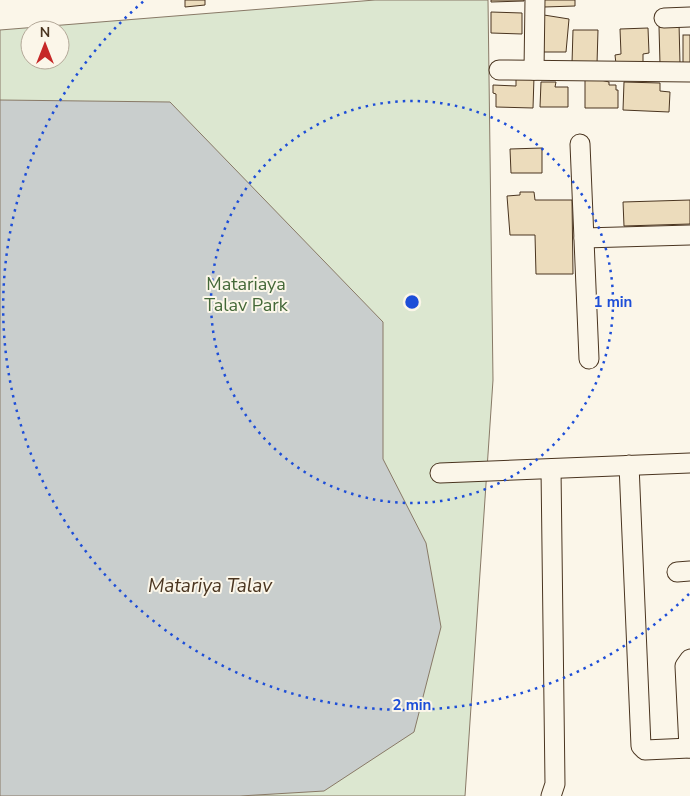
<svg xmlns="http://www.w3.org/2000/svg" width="690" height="796" font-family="'Nunito Sans',sans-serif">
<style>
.green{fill:#dce7d0;stroke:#887966;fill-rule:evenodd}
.water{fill:#c9cecd;stroke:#887966}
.building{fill:#ecdcbc;stroke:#4a3520}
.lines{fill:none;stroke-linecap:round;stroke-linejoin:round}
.minor-casing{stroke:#4a3520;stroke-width:21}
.minor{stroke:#fbf6e9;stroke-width:19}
.ring{fill:none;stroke:#1d4ed8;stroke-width:2.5;stroke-dasharray:2.5 5}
.labels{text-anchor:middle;stroke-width:4;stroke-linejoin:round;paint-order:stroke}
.park-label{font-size:18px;fill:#436837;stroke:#fbf6e9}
.water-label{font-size:19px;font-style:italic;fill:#4a3520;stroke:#fbf6e9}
.centre{fill:#1d4ed8;stroke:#fbf6e9;stroke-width:2.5}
.ring-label{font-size:15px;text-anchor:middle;font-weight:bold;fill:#1d4ed8;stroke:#fbf6e9;stroke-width:4;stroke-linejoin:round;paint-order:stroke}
</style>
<rect width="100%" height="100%" fill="#fbf6e9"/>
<path class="green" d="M375,0H488L493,380L465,796H0V30ZM30,30H60V60H30Z"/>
<path class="water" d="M0,100L170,102L383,322V459L426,543L441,627L414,732L324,791L240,796H0Z"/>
<g class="building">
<path d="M185,0H205V5L185,7Z"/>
<path d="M491,0H524V1L491,2Z"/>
<path d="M544,0H575V6L544,7Z"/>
<path d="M491,12L522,13V34L491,33Z"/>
<path d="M544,15L569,19L566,52H537Z"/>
<path d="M672,23H679L680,64H660L659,27H673Z"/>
<path d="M648,28L649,53L643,54V63L616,64L615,55L621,54L620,29Z"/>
<path d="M573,30H598L597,64L572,63Z"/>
<rect x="683" y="35" width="7" height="29"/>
<path d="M516,77H534L533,108L496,107V94L493,93V85L516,86Z"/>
<path d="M585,80H601L609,82V85H616V90H618V108H585Z"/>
<path d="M541,82H556L555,87H568V107H540Z"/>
<path d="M624,82L660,83V91L670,92L669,112L623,110Z"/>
<path d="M542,148V173H511L510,149Z"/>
<path d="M520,192H534L535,200H572L573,274H536L535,235H510L507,196L520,195Z"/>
<path d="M690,200V224L624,226L623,202Z"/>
</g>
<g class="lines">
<g class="minor-casing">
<g id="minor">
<path d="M664,18L690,17"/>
<path d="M499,70L690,72"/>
<path d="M534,70L535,0"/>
<path d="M580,144L589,359"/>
<path d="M584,238L690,235"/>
<path d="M629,465L641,746L645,750L690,748"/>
<path d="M440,473L690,463"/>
<path d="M677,572L690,571"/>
<path d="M689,748L685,666L690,659"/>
<path d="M551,796L555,784L551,469"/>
</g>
</g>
<use href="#minor" class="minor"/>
</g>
<g class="ring">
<circle cx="412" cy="302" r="201"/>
<path d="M689 594A403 403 0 1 1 145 0"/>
</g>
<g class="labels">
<g class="park-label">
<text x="246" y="290">Matariaya<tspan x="246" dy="21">Talav Park</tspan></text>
</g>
<g class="water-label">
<text x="210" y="592">Matariya Talav</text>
</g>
</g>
<circle cx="412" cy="302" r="8" class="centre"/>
<g class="ring-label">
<text x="613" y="307">1 min</text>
<text x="412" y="710">2 min</text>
</g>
<g transform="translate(45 45)"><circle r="24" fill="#fbf6e9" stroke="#b4a999"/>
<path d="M0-4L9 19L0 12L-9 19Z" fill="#c62828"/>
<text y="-8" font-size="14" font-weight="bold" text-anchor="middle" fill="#4a3520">N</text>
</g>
</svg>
